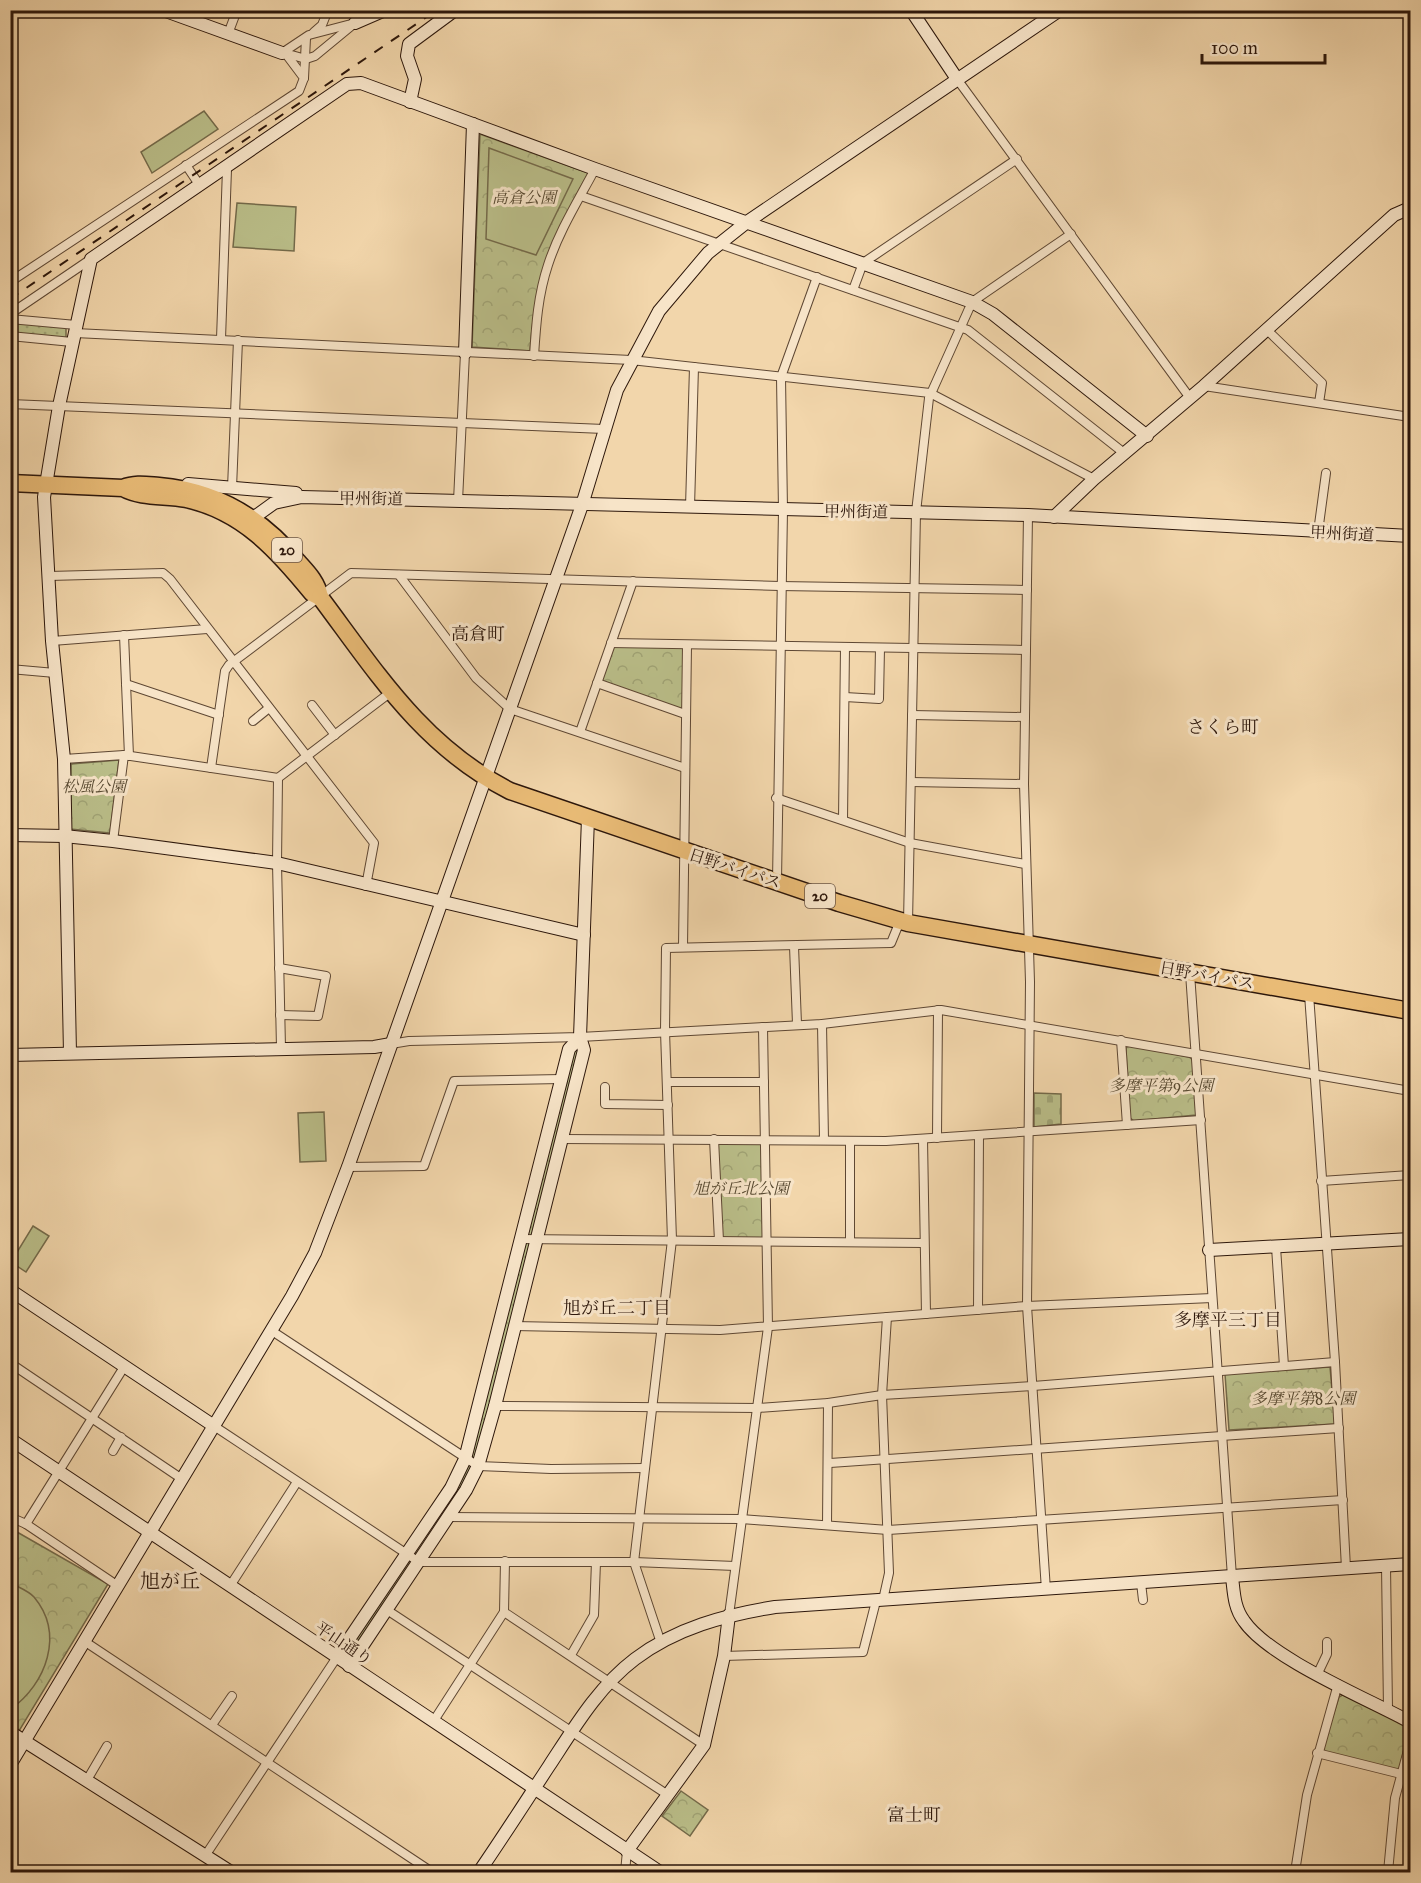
<svg xmlns="http://www.w3.org/2000/svg" width="1421" height="1883" font-family="'IM FELL Great Primer','Noto Serif JP',serif">
<style>
.grass{fill:url(#grass-dots);stroke:#746a4a;stroke-width:1.5}
.cemetery{fill:url(#cemetery-stones);stroke:#746a4a;stroke-width:1.5}
.park{fill:url(#park-crowns);stroke:#746a4a;stroke-width:1.5}
.pitch{fill:#babe89;stroke:#746a4a;stroke-width:1.5}
.lines{fill:none;stroke-linecap:round;stroke-linejoin:round}
.street-casing{stroke:#5e4733;stroke-width:10}
.secondary-casing{stroke:#2d170b;stroke-width:14}
.highway-casing{stroke:#2d170b;stroke-width:19}
.street{stroke:#f7e4c8;stroke-width:8}
.secondary{stroke:#f7e4c8;stroke-width:12}
.highway{stroke:#e9bb76;stroke-width:16}
.rail{stroke:#2d170b;stroke-width:2;stroke-dasharray:10 10;stroke-linecap:butt}
.labels{text-anchor:middle;stroke-width:6;stroke-linejoin:round;paint-order:stroke}
.shield{fill:#f7e4c8;stroke:#6a5444;stroke-width:1.5}
.shield-label{font-size:15px;font-weight:bold;fill:#2d170b}
.park-label{font-size:16px;font-style:italic;fill:#574931;stroke:#f7e4c8}
.street-label{font-size:16px;fill:#2d170b;stroke:#f7e4c8}
.neighbourhood-label{font-size:18px;fill:#2d170b;stroke:#f7e4c8}
.quarter-label{font-size:20px;fill:#2d170b;stroke:#f7e4c8}
</style>
<defs>
<pattern id="grass-dots" width="8" height="8" patternUnits="userSpaceOnUse" patternTransform="scale(1.5)"><rect width="8" height="8" fill="#babe89"/><path d="M2 2h.1M6 6h.1" fill="none" stroke="#a0a375" stroke-width="1.8" stroke-linecap="round"/></pattern>
<pattern id="cemetery-stones" width="16" height="16" patternUnits="userSpaceOnUse" patternTransform="scale(1.5)"><rect width="16" height="16" fill="#babe89"/><path d="M2 7V4a2 2 0 0 1 4 0v3zM10 15v-3a2 2 0 0 1 4 0v3z" fill="#a0a375"/></pattern>
<pattern id="park-crowns" width="20" height="18" patternUnits="userSpaceOnUse" patternTransform="scale(1.5)"><rect width="20" height="18" fill="#babe89"/><path d="M2 6a3 3 0 1 1 6 0M12 15a3 3 0 1 1 6 0" fill="none" stroke="#a0a375"/></pattern>
</defs>
<rect width="100%" height="100%" fill="#f2d6ab"/>
<filter id="stains"><feTurbulence type="fractalNoise" baseFrequency=".00333" numOctaves="4"/><feColorMatrix values="0 0 0 0 .2 0 0 0 0 .09 0 0 0 0 .02 0 0 0 .5 -.17"/></filter>
<radialGradient id="worn" r=".72"><stop offset=".6" stop-color="#630" stop-opacity="0"/><stop offset="1" stop-color="#630" stop-opacity=".3"/></radialGradient>
<g class="grass">
<path d="M10,322L66,326V339L11,334Z"/>
<path d="M580,1037L584,1050L478,1466L349,1666L337,1657L451,1488L569,1049Z"/>
</g>
<path class="cemetery" d="M1034,1093L1061,1094V1124L1034,1127Z"/>
<g class="park">
<path d="M480,134L588,173C553,239 535,275 530,351L472,347Z"/>
<path d="M611,643L687,645L685,714L597,683Z"/>
<path d="M119,760L110,833L70,829L71,764Z"/>
<path d="M1129,1045L1189,1057L1193,1060L1196,1115L1134,1121L1129,1117L1126,1048Z"/>
<path d="M714,1139H765L767,1241H719Z"/>
<path d="M1330,1367L1335,1424L1229,1430L1225,1374Z"/>
<path d="M10,1528L108,1584L19,1731L10,1725Z"/>
<path d="M1346,1693L1406,1724L1408,1729L1400,1768L1393,1770L1326,1753L1323,1747L1339,1697Z"/>
<path d="M681,1791L708,1810L690,1836L662,1816Z"/>
</g>
<g class="pitch">
<path d="M204,111L218,129L152,173L141,152Z"/>
<path d="M489,148L573,179L536,255L486,239Z"/>
<path d="M237,203L296,207L294,251L233,247Z"/>
<path d="M324,1112L326,1161L300,1162L298,1113Z"/>
<path d="M33,1226L49,1236L26,1272L11,1262Z"/>
<path d="M11,1583C18,1587 29,1591 34,1597C65,1634 46,1684 11,1709Z"/>
</g>
<g class="lines">
<g class="street-casing">
<g id="street">
<path d="M314,32L322,25L328,10"/>
<path d="M228,34L237,10"/>
<path d="M282,53L309,35L351,24"/>
<path d="M288,54L306,59L315,56L355,23"/>
<path d="M304,78L306,38"/>
<path d="M957,79L1190,398"/>
<path d="M186,165L200,186"/>
<path d="M581,196L968,330L1124,453"/>
<path d="M10,282L299,91L304,78L286,54"/>
<path d="M853,290L863,263L1017,159"/>
<path d="M10,314L91,259"/>
<path d="M10,319L76,325"/>
<path d="M1266,329L1322,383L1319,403"/>
<path d="M75,333L631,360L930,393L1094,479"/>
<path d="M10,336L72,342"/>
<path d="M221,339L227,169"/>
<path d="M534,356C536,325 538,295 548,265C559,231 578,201 595,169"/>
<path d="M1204,386L1410,417"/>
<path d="M10,404L604,429"/>
<path d="M232,488L238,340"/>
<path d="M458,501L465,353"/>
<path d="M690,507L694,367"/>
<path d="M1028,515L1024,784L1030,982L1027,1306L1046,1590"/>
<path d="M1318,532L1326,473"/>
<path d="M399,575L476,678L510,709L685,768"/>
<path d="M49,576L163,573L170,579L374,843L366,886"/>
<path d="M124,635L129,756"/>
<path d="M52,641L207,629"/>
<path d="M611,643L1026,650"/>
<path d="M10,669L55,673"/>
<path d="M597,683L685,714"/>
<path d="M126,684L219,715"/>
<path d="M845,697L879,699L880,648"/>
<path d="M312,705L335,735"/>
<path d="M912,715L1025,717"/>
<path d="M253,721L269,708"/>
<path d="M580,732L633,581"/>
<path d="M64,759L124,755L278,778"/>
<path d="M211,768L225,671L229,665L351,573L780,586L1027,590"/>
<path d="M278,778L277,863L281,1048"/>
<path d="M278,778L391,692"/>
<path d="M911,782L1024,784"/>
<path d="M776,798L910,843L1025,864"/>
<path d="M843,820L845,647"/>
<path d="M113,841L124,755"/>
<path d="M777,881L783,510L781,377L817,277"/>
<path d="M908,923L916,512L929,398L972,302L1071,234"/>
<path d="M794,946L797,1024"/>
<path d="M683,947L687,645"/>
<path d="M279,968L326,976L318,1016L280,1015"/>
<path d="M1190,973L1232,1577"/>
<path d="M1309,994L1335,1362L1346,1568"/>
<path d="M822,1024L824,1140"/>
<path d="M1121,1040L1127,1125"/>
<path d="M391,1044L409,1041L580,1037L822,1024L941,1010L1410,1091"/>
<path d="M668,1082H764"/>
<path d="M605,1087V1104L668,1105"/>
<path d="M937,1138L938,1010"/>
<path d="M562,1139L886,1141L1201,1120"/>
<path d="M714,1139L719,1241"/>
<path d="M923,1139L926,1314"/>
<path d="M850,1141V1242"/>
<path d="M348,1167L424,1166L454,1081L561,1079"/>
<path d="M1321,1181L1410,1175"/>
<path d="M521,1239L923,1243"/>
<path d="M1276,1247L1284,1366"/>
<path d="M978,1310L979,1135"/>
<path d="M514,1326L720,1330L1027,1306L1212,1298"/>
<path d="M272,1331L478,1466L551,1469L644,1468"/>
<path d="M10,1363L182,1479"/>
<path d="M495,1406L758,1408L828,1403L882,1395L1033,1386L1335,1362"/>
<path d="M214,1426L419,1562H634L735,1566"/>
<path d="M113,1451L121,1437"/>
<path d="M830,1463L1339,1428"/>
<path d="M10,1517L26,1524L118,1586"/>
<path d="M449,1517L741,1519L888,1530L1343,1500"/>
<path d="M26,1524L124,1367"/>
<path d="M827,1525L828,1403"/>
<path d="M1386,1566L1388,1709"/>
<path d="M1141,1583L1143,1600"/>
<path d="M230,1586L297,1482"/>
<path d="M883,1600L889,1573L882,1395L887,1317"/>
<path d="M387,1610L668,1795"/>
<path d="M504,1612L704,1745"/>
<path d="M729,1615L768,1327L763,1027"/>
<path d="M84,1641L432,1872"/>
<path d="M661,1643L634,1562L672,1240L665,1031L666,948L891,943L900,921"/>
<path d="M571,1655L594,1615L596,1562"/>
<path d="M724,1656L863,1652L876,1601"/>
<path d="M1318,1673L1327,1654V1642"/>
<path d="M433,1722L504,1612L505,1561"/>
<path d="M212,1725L232,1696"/>
<path d="M1317,1753L1401,1774"/>
<path d="M87,1780L107,1746"/>
<path d="M205,1856L337,1657"/>
<path d="M625,1872L627,1851"/>
<path d="M1295,1872L1307,1795L1338,1684"/>
<path d="M1388,1872L1395,1798L1410,1743"/>
</g>
</g>
<g class="secondary-casing">
<g id="secondary">
<path d="M163,10L282,53"/>
<path d="M911,10L957,79"/>
<path d="M355,23L385,10"/>
<path d="M410,102L415,79L407,56L409,44L455,10"/>
<path d="M465,353L473,124"/>
<path d="M188,484L296,493"/>
<path d="M1054,517L1094,479L1204,386L1394,215L1410,208"/>
<path d="M246,523L274,503L302,497L1028,515L1410,536"/>
<path d="M10,835L64,836L113,841L277,863L584,935"/>
<path d="M70,1053L64,759L52,641L44,497L59,406L91,259L347,84L361,83L595,169L972,302L993,314L1147,436"/>
<path d="M10,1055L374,1047L391,1044"/>
<path d="M1209,1250L1410,1239"/>
<path d="M10,1290L214,1426"/>
<path d="M10,1439L660,1872"/>
<path d="M1232,1577C1234,1593 1234,1608 1244,1621C1269,1658 1368,1699 1410,1722"/>
<path d="M337,1657L451,1488L465,1459L569,1049L580,1037"/>
<path d="M349,1666L466,1490L478,1466L495,1406L584,1050L580,1037L588,818"/>
<path d="M10,1732L231,1872"/>
<path d="M10,1765L292,1296L315,1253L348,1167L582,505L617,390L659,311L708,253L747,222L1060,10"/>
<path d="M627,1851L704,1745L724,1656L729,1615"/>
<path d="M479,1872C503,1837 526,1801 549,1766C574,1728 598,1687 635,1659C676,1628 725,1615 775,1607L1410,1564"/>
</g>
</g>
<g class="highway-casing">
<g id="highway">
<path d="M10,483L123,488C141,498 165,495 186,499C242,511 277,550 312,593L320,597C317,582 308,573 298,562C262,518 217,491 159,486C146,485 135,483 123,488"/>
<path d="M320,597C377,673 422,746 510,791L839,903L908,923L1410,1011"/>
</g>
</g>
<use href="#street" class="street"/>
<use href="#secondary" class="secondary"/>
<use href="#highway" class="highway"/>
<path class="rail" d="M10,299L437,10"/>
</g>
<g class="labels">
<g class="shield">
<rect x="272" y="538" width="30" height="24" rx="4.5"/>
<rect x="805" y="884" width="30" height="24" rx="4.5"/>
</g>
<g class="shield-label">
<text x="287" y="555">20</text>
<text x="820" y="901">20</text>
</g>
<g class="park-label">
<text x="524" y="203">高倉公園</text>
<text x="94" y="792">松風公園</text>
<text x="1161" y="1091">多摩平第9公園</text>
<text x="741" y="1194">旭が丘北公園</text>
<text x="1303" y="1404">多摩平第8公園</text>
</g>
<g class="street-label">
<text transform="translate(371 498) rotate(1)" y="6">甲州街道</text>
<text transform="translate(856 511) rotate(1)" y="6">甲州街道</text>
<text transform="translate(1342 533) rotate(3)" y="6">甲州街道</text>
<text transform="translate(735 868) rotate(18)" y="6">日野バイパス</text>
<text transform="translate(1207 975) rotate(10)" y="6">日野バイパス</text>
<text transform="translate(344 1643) rotate(34)" y="6">平山通り</text>
</g>
<g class="neighbourhood-label">
<text x="478" y="640">高倉町</text>
<text x="1223" y="733">さくら町</text>
<text x="617" y="1314">旭が丘二丁目</text>
<text x="1228" y="1326">多摩平三丁目</text>
<text x="914" y="1821">富士町</text>
</g>
<g class="quarter-label">
<text x="170" y="1588">旭が丘</text>
</g>
</g>
<rect width="1421" height="1883" fill="none" stroke="#f2d6ab" stroke-width="36"/>
<rect x="12" y="12" width="1397" height="1859" fill="none" stroke="#2d170b" stroke-width="3"/>
<rect x="18" y="18" width="1385" height="1847" fill="none" stroke="#2d170b" stroke-width="1.5"/>
<path d="M1202 54v9h123v-9" fill="none" stroke="#2d170b" stroke-width="3"/>
<text x="1211" y="54" font-size="18" fill="#2d170b" stroke="#f7e4c8" stroke-width="4.5" paint-order="stroke">100 m</text>
<rect width="100%" height="100%" filter="url(#stains)"/>
<rect width="100%" height="100%" fill="url(#worn)"/>
</svg>
